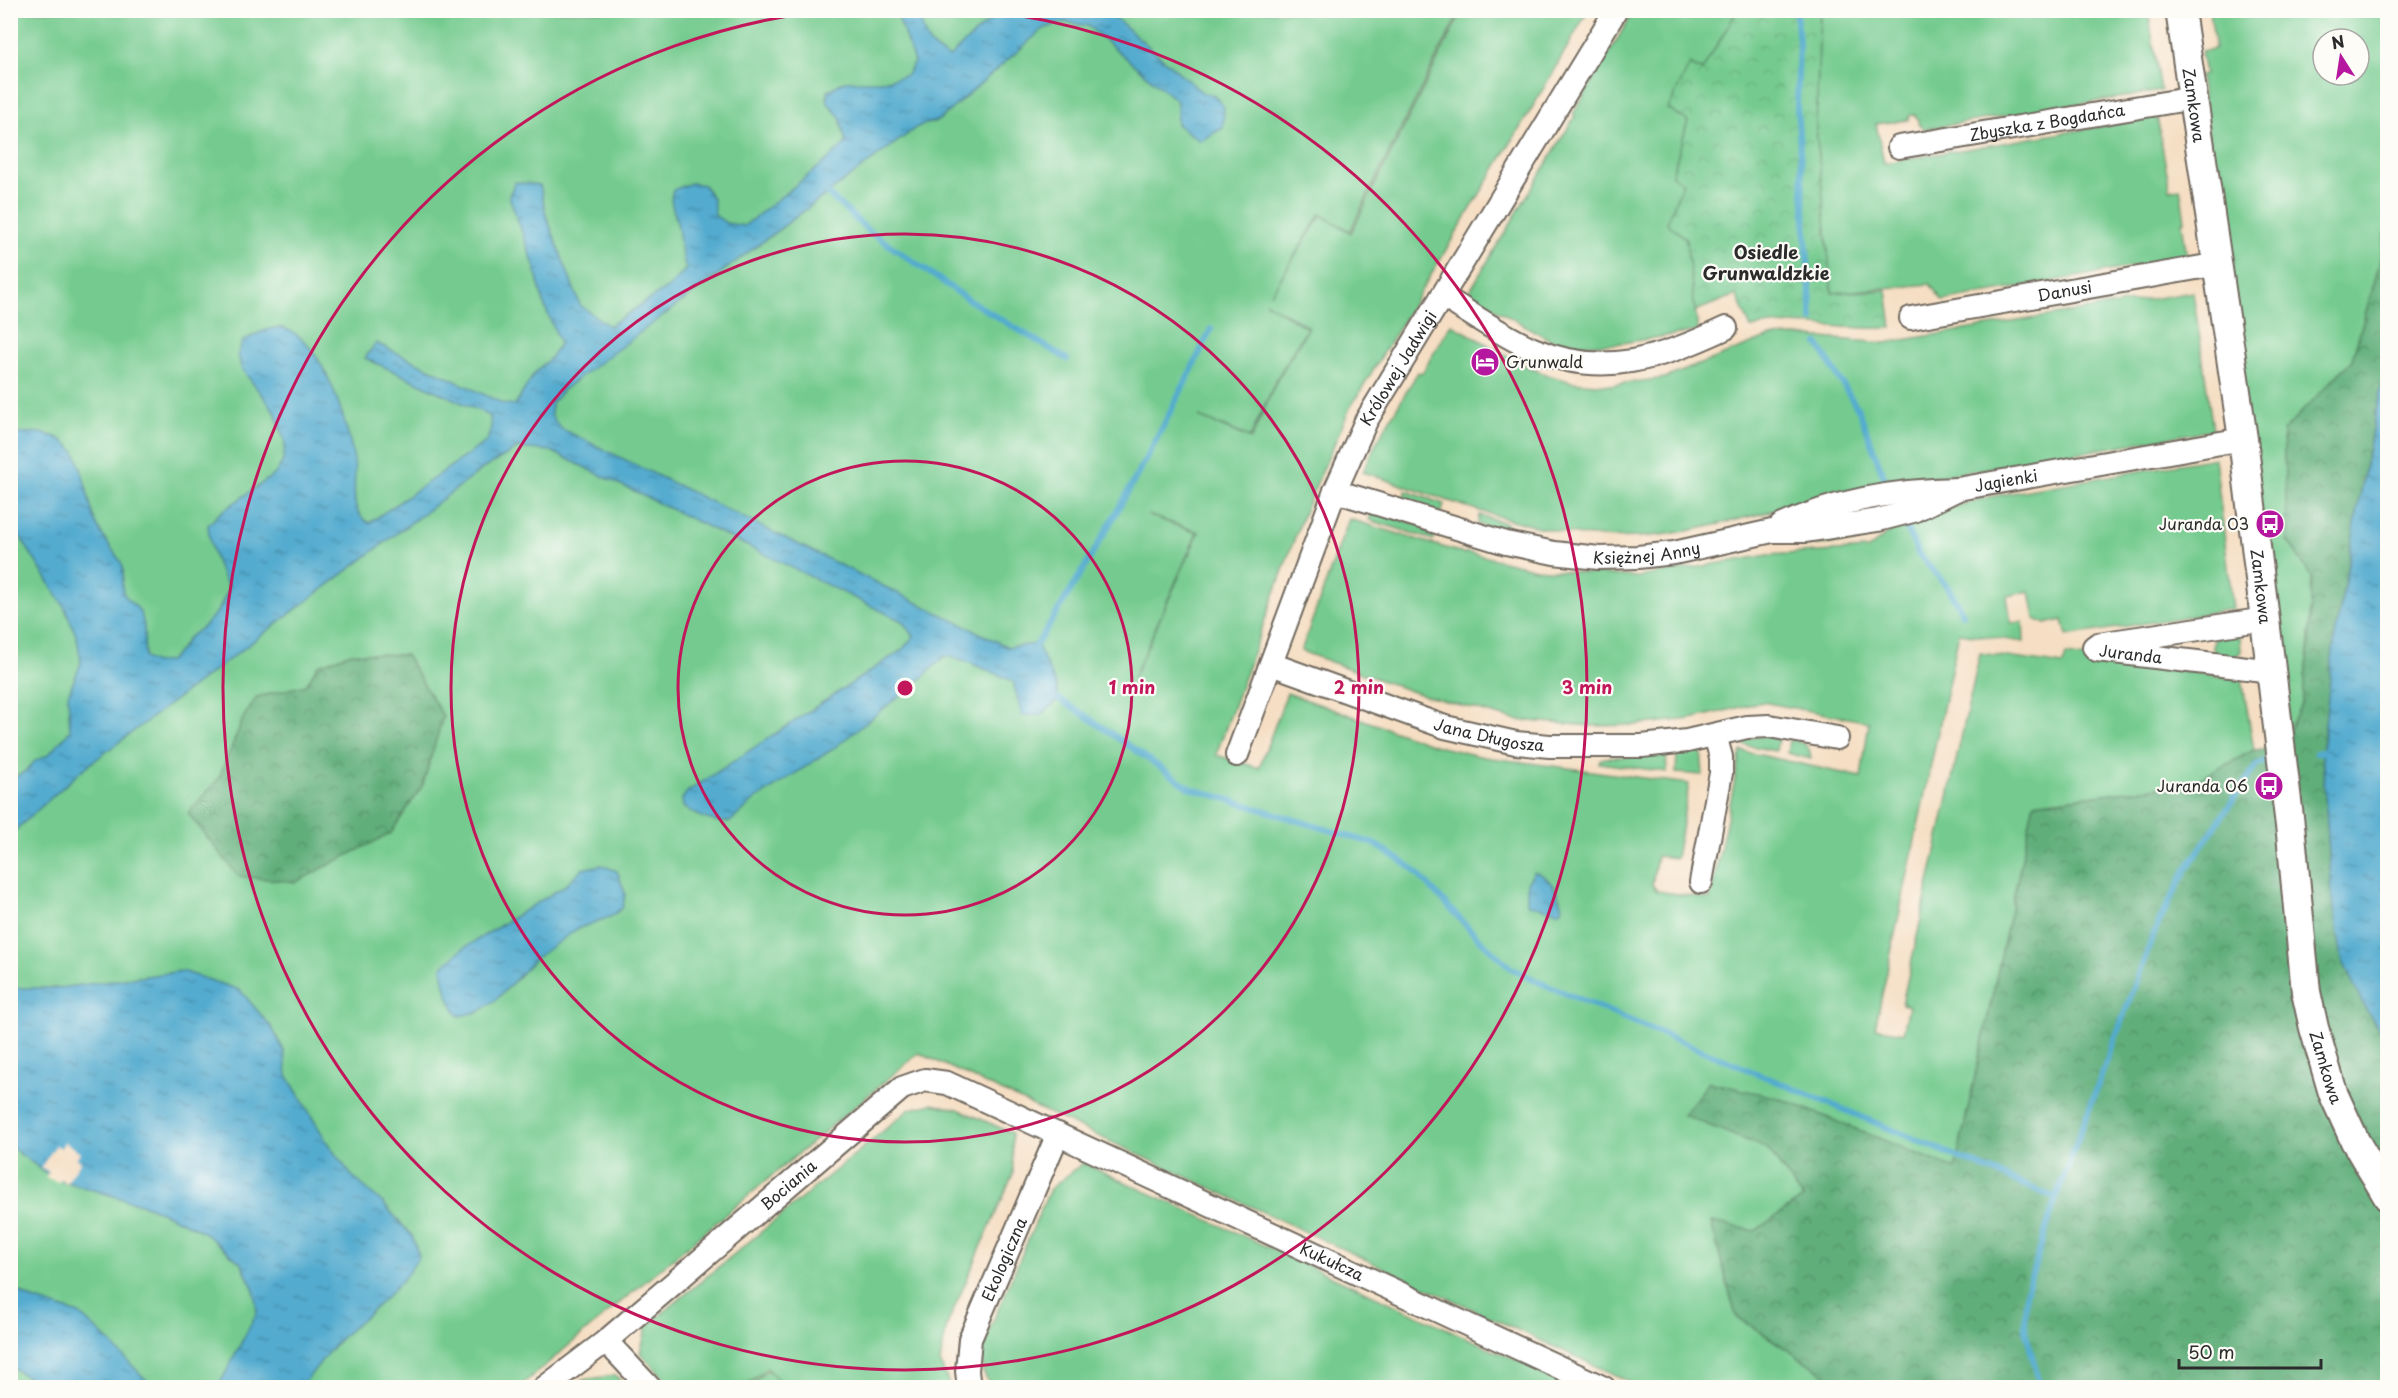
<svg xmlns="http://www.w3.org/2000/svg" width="2398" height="1398" font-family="'Playpen Sans',sans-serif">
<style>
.green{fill:#75cb8f;stroke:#507b5d;stroke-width:1.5;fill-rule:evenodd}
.forest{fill:url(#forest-crowns);stroke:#466d52;stroke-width:1.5}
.park{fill:url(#park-crowns);stroke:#507b5d;stroke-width:1.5}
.water{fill:url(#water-ripples);stroke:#3e6b7d;stroke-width:1.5}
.pier{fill:#f5dec3}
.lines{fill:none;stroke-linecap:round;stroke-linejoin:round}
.stream{stroke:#52abcf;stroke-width:6}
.minor-casing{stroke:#726a60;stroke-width:26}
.tertiary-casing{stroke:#726a60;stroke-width:32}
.minor{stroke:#fff;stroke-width:22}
.tertiary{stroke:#fff;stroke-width:28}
.ring{fill:none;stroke:#c2185b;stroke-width:3}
.labels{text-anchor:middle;stroke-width:4.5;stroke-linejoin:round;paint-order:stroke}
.street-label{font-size:16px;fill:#2b2b2b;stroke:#fdfcf7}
.poi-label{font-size:16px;fill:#2b2b2b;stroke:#fdfcf7;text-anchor:end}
.neighbourhood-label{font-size:18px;font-weight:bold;fill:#2b2b2b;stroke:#fdfcf7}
.centre{fill:#c2185b;stroke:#fdfcf7;stroke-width:3}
.ring-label{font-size:18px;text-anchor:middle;font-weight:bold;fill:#c2185b;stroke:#fdfcf7;stroke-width:4.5;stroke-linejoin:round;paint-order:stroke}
</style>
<defs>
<pattern id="forest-crowns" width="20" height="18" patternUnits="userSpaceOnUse" patternTransform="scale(1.5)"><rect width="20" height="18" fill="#60af7a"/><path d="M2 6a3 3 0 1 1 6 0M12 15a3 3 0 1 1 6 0" fill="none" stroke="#4f8f64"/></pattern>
<pattern id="park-crowns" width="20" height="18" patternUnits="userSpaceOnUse" patternTransform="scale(1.5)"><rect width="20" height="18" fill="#75cb8f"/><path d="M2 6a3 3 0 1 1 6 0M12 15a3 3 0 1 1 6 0" fill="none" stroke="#65ae7c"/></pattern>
<pattern id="water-ripples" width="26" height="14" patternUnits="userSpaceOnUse" patternTransform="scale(1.5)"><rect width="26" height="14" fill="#52abcf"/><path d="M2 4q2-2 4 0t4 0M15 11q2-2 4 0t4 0" fill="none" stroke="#448ba8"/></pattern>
</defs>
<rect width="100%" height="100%" fill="#fdfcf7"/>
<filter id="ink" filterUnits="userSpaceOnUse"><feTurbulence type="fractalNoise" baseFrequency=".0167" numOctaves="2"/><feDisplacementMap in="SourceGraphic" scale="12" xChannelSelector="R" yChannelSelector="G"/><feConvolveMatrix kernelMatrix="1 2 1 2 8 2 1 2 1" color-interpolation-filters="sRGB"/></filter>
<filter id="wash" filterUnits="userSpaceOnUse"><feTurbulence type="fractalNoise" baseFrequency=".008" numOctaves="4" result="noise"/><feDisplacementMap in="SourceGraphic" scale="24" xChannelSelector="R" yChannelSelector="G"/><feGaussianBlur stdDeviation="1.35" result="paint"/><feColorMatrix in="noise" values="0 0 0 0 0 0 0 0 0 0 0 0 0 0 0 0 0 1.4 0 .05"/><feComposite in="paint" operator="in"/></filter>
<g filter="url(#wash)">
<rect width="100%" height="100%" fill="#f5dec3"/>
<g class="green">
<path d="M10,11H1460L1350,231L1320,214L1271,294L1321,215L1351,233L1462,11H1588L1535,103L1350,408L1303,515L1216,755L1259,768L1287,693L1437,746L1484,757L1689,784L1676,858L1657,856L1652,884L1657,891L1710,899L1741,751L1861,777L1869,722L1762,702L1691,719L1634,725L1593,726L1515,720L1416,693L1301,651L1349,519L1466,554L1467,552L1536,569L1638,577L1768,555L1868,549L1899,525V523L1988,497L2215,458L2233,609L2067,636L2063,620L2045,624L2035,619L2030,591L2007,596L2011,623L2023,622L2024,642L1959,633L1875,1028L1903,1033L1909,1006L1902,1004L1980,653L2063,665L2066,655L2242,679L2254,750L2192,783L2034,803L1955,1169L1779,1098L1684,1115L1768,1149L1803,1198L1755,1231L1711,1223L1736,1316L1845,1387H1641L919,1053L519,1387H11ZM1265,302L1309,327L1278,378L1251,439L1199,417L1250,437L1277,378L1307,328ZM1148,515L1199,532L1133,679L1197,533Z"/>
<path d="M1634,11H1737L1702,71L1690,64L1688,121L1672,175L1683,182L1667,223L1686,239L1698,331L1616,344L1564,345L1549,339L1468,294L1575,116L1573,114Z"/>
<path d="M1820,11H2148L2161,91L1924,129L1919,124L1915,115H1910L1908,120L1876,124L1884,163L2157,117L2170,190L2180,188L2185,221L2182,222L2187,257L1943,301L1930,284L1832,293L1816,128Z"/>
<path d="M2210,11H2387L2388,228L2376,277L2352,360L2283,432L2288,540L2312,577L2309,644L2302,702L2288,733L2200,75L2205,74L2201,51L2215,49ZM2323,39H2359V75H2323Z"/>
<path d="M2193,292L2213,430L1895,484L1788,512L1786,507C1725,523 1664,541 1601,537C1524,531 1437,496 1363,472L1376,443L1418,372L1422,373L1451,324L1526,366L1547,375L1572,382L1610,385L1665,378L1769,337L1796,336L1885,343Z"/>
<path d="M1406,491L1444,504L1442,511L1439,513L1405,503L1403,500Z"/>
<path d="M1372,511L1434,529L1436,534L1434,540L1369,520Z"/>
<path d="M1479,515L1505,523L1510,529L1506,532L1478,524Z"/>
<path d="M1859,531V542L1799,546L1798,539Z"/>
<path d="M2236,634V637H2240L2241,653L2237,654V658L2215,653C2207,636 2223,635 2236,634Z"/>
<path d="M1766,736L1778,739L1776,751L1735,743L1741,739Z"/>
<path d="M1789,740C1802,741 1810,744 1811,759L1787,753Z"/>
<path d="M1695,749L1701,750L1703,775L1676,773L1677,754Z"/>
<path d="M1666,754L1667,772L1599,763L1600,760L1604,758Z"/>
<path d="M932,1104L958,1109L1012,1133L1013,1174L947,1325L940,1362L950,1387H785L767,1368L745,1387H673L640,1353L647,1326L910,1109Z"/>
<path d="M1083,1163L1575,1387H991L983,1371L982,1347L1050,1189Z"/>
<path d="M768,1370L784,1387H747Z"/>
<path d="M615,1375L627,1387H574L583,1380Z"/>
</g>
<g class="forest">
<path d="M2387,228V364L2374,419L2334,642L2322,752L2332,894L2362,1003L2387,1042V1387H1845L1736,1316L1711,1222L1755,1231L1803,1198L1768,1149L1683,1115L1709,1082L1779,1098L1955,1169L2034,803L2192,783L2254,750L2270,748L2285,740L2302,702L2309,644L2312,578L2288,540L2283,431L2352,360L2376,277Z"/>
<path d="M351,653L406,655L443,716L423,785L391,833L296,882L238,876L188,813L219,778L244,716L257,697L306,685L318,665Z"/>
</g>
<path class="park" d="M1737,11H1820L1816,128L1832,293L1887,290L1892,328C1845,331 1797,318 1751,328L1736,295L1695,311L1686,239L1667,223L1683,183L1672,175L1688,121L1668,109L1690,64L1702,71Z"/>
<g class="water">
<path d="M896,11H918C925,35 924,46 949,57L1000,11H1111L1112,15L1203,93L1214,95L1224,107L1223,128L1200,141L1177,124V101L1088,26L1064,22L1043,29L939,120L917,127L563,390L552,403L551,415L560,428L1008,647L1037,644L1056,685L1059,699L1041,715L1022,716L1013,681L963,660L945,656L923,677L833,749L756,799L730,822C711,823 700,817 683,807L682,799L687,792L902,650L914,636L902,621L551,451L518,448L484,468L82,770L11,834V779L26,771L35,761L48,755L70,731L68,695L81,663L77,638L65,608L11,522V436C32,429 59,432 74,451C81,459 90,507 95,521C101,537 114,550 122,564C126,573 120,583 123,591C125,601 136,604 140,612C147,626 143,643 145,658L155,663L169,661L181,649L188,638L203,627L218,611L229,588C217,567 210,550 208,525L220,513L275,474L283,461L285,443L275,412L241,368L238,354L243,341C255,335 272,324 286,329C325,344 347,423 354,460C358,482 346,510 369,523L487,441L491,428L490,416L365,358L376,343L504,404L515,405L534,374L551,357L560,343L543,302L535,268L509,196L515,182L540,185L546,215L580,305L609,326L670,286L686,269C681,253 680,243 678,227C676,212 668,205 673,190L691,183L704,185L713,199L715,215L726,223L744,226L825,162L846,143L840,117L827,102L828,91L844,81H883L907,75L914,62Z"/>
<path d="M2387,364V1042L2362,1003L2342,959L2332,894L2322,752L2334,642L2374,419Z"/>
<path d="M601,865L617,871L625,893L623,907L612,916L577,929L536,958L498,998L479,1012L459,1016C448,1000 444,986 442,967L462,949L563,887L582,869Z"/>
<path d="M1534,872C1549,874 1559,894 1562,907L1560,911C1557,912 1530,905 1527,903V883Z"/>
<path d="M182,971L240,990L272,1028L284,1051L287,1075L328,1144L352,1176L383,1203L412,1236L419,1256C401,1289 369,1312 342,1337C327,1352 314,1371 301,1387H214L223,1378L257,1312L254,1290L241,1263L202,1231L150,1207L53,1178L11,1147L10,988H60Z"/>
<path d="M10,1286L30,1298L79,1314L105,1337L153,1387H43L11,1367Z"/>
</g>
<path class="pier" d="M64,1142L80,1152L76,1159L81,1161L66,1183L61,1179L58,1182L45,1177L49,1172L41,1167L56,1145L61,1148Z"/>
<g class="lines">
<g class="stream">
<path d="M1796,10L1799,43L1797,106L1812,320"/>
<path d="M828,194L869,231L969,300L1067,359"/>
<path d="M1818,344L1859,411L1887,485"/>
<path d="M1904,523L1918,553L1949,589L1963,614"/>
<path d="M1037,644C1102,543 1160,438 1211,329"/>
<path d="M1059,699L1083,714L1190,788L1375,844L1412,868L1478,938L1511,968L1543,984L2056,1198"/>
<path d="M2316,753L2322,752"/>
<path d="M2041,1388L2025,1330L2026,1293L2056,1198L2156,928L2187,868L2256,766L2265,761"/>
</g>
</g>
</g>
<g filter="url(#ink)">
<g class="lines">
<g class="minor-casing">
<g id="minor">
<path id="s1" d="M1899,147L2194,98"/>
<path d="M1442,296C1472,314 1501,335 1533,349C1603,379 1661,358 1726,328"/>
<path id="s2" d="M1911,318L2219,264"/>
<path id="s3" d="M1335,491L1506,543L1554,553L1599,558L1638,557L1674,553L1772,531H1806L1878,520L1913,511L1958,489"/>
<path id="s4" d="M1781,526C1836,500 1897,490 1958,489L2243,439"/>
<path id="s5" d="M2266,619L2098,644L2094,647L2097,650L2272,671"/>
<path id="s6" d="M1271,664L1445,727L1516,743L1550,746H1642L1687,741L1747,727L1769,726L1837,738"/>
<path id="s7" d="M1237,755L1335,491L1366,421L1616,10"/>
<path d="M1701,882L1721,773V757L1715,735"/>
<path d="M606,1341L650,1388"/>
<path id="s8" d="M544,1388L606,1341L902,1088L925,1080L947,1083L1604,1388"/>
<path id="s9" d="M969,1388L967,1371L970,1339L1058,1134"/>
</g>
</g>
<g class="tertiary-casing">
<g id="tertiary">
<path id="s10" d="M2180,10L2243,439L2291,834L2306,992L2314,1028L2333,1093L2355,1141L2388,1197"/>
</g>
</g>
<use href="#minor" class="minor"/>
<use href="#tertiary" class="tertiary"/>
</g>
</g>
<g class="ring">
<circle cx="905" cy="688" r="227"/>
<circle cx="905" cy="688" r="454"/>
<path d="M988 11A682 682 0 1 1 822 11"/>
</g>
<defs>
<g id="hotel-disc" transform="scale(1.5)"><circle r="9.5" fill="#b5179e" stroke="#fdfcf7"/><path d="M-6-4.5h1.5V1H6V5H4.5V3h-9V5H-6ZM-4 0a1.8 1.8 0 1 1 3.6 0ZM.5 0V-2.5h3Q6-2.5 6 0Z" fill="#fff"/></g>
<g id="bus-disc" transform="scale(1.5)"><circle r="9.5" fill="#b5179e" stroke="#fdfcf7"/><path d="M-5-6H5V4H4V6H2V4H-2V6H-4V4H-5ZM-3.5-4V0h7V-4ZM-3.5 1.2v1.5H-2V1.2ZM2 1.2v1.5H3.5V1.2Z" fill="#fff"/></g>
</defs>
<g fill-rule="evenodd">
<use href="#hotel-disc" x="1485" y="362"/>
<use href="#bus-disc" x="2270" y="524"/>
<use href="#bus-disc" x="2269" y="786"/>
</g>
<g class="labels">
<g class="street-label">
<text dy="6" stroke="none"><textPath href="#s10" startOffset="96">Zamkowa</textPath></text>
<text dy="6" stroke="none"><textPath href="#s1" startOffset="150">Zbyszka z Bogdańca</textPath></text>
<text dy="6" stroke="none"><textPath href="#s2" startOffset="156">Danusi</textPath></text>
<text dy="6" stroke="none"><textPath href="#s7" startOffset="420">Królowej Jadwigi</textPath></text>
<text dy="6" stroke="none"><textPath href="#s4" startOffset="231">Jagienki</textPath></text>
<text dy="6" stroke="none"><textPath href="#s3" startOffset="321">Księżnej Anny</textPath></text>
<text dy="6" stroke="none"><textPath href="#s10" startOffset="582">Zamkowa</textPath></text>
<text dy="6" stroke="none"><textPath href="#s5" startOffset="213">Juranda</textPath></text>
<text dy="6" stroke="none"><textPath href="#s6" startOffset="230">Jana Długosza</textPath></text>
<text dy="6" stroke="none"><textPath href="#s10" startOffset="1068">Zamkowa</textPath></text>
<text dy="6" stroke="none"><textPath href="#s8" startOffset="318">Bociania</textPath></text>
<text dy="6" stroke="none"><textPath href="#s9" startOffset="136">Ekologiczna</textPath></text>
<text dy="6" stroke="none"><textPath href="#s8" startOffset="938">Kukułcza</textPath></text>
</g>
<g class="poi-label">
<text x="1506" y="368" text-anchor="start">Grunwald</text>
<text x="2249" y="530">Juranda 03</text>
<text x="2248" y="792">Juranda 06</text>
</g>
<g class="neighbourhood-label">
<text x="1766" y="259">Osiedle<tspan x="1766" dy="21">Grunwaldzkie</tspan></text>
</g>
</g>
<circle cx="905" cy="688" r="9" class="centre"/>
<g class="ring-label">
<text x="1132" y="694">1 min</text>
<text x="1359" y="694">2 min</text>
<text x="1587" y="694">3 min</text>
</g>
<rect width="2398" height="1398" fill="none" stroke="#fdfcf7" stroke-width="36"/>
<g transform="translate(2341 57) rotate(348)"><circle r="28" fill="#fdfcf7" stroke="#a9a8a5" stroke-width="1.5"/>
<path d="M0-4.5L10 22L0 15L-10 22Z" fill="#b5179e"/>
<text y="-9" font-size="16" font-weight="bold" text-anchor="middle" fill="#2b2b2b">N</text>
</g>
<path d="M2179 1359v9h142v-9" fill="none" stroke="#2b2b2b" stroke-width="3"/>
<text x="2188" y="1359" font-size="18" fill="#2b2b2b" stroke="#fdfcf7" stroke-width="4.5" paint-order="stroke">50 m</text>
</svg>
